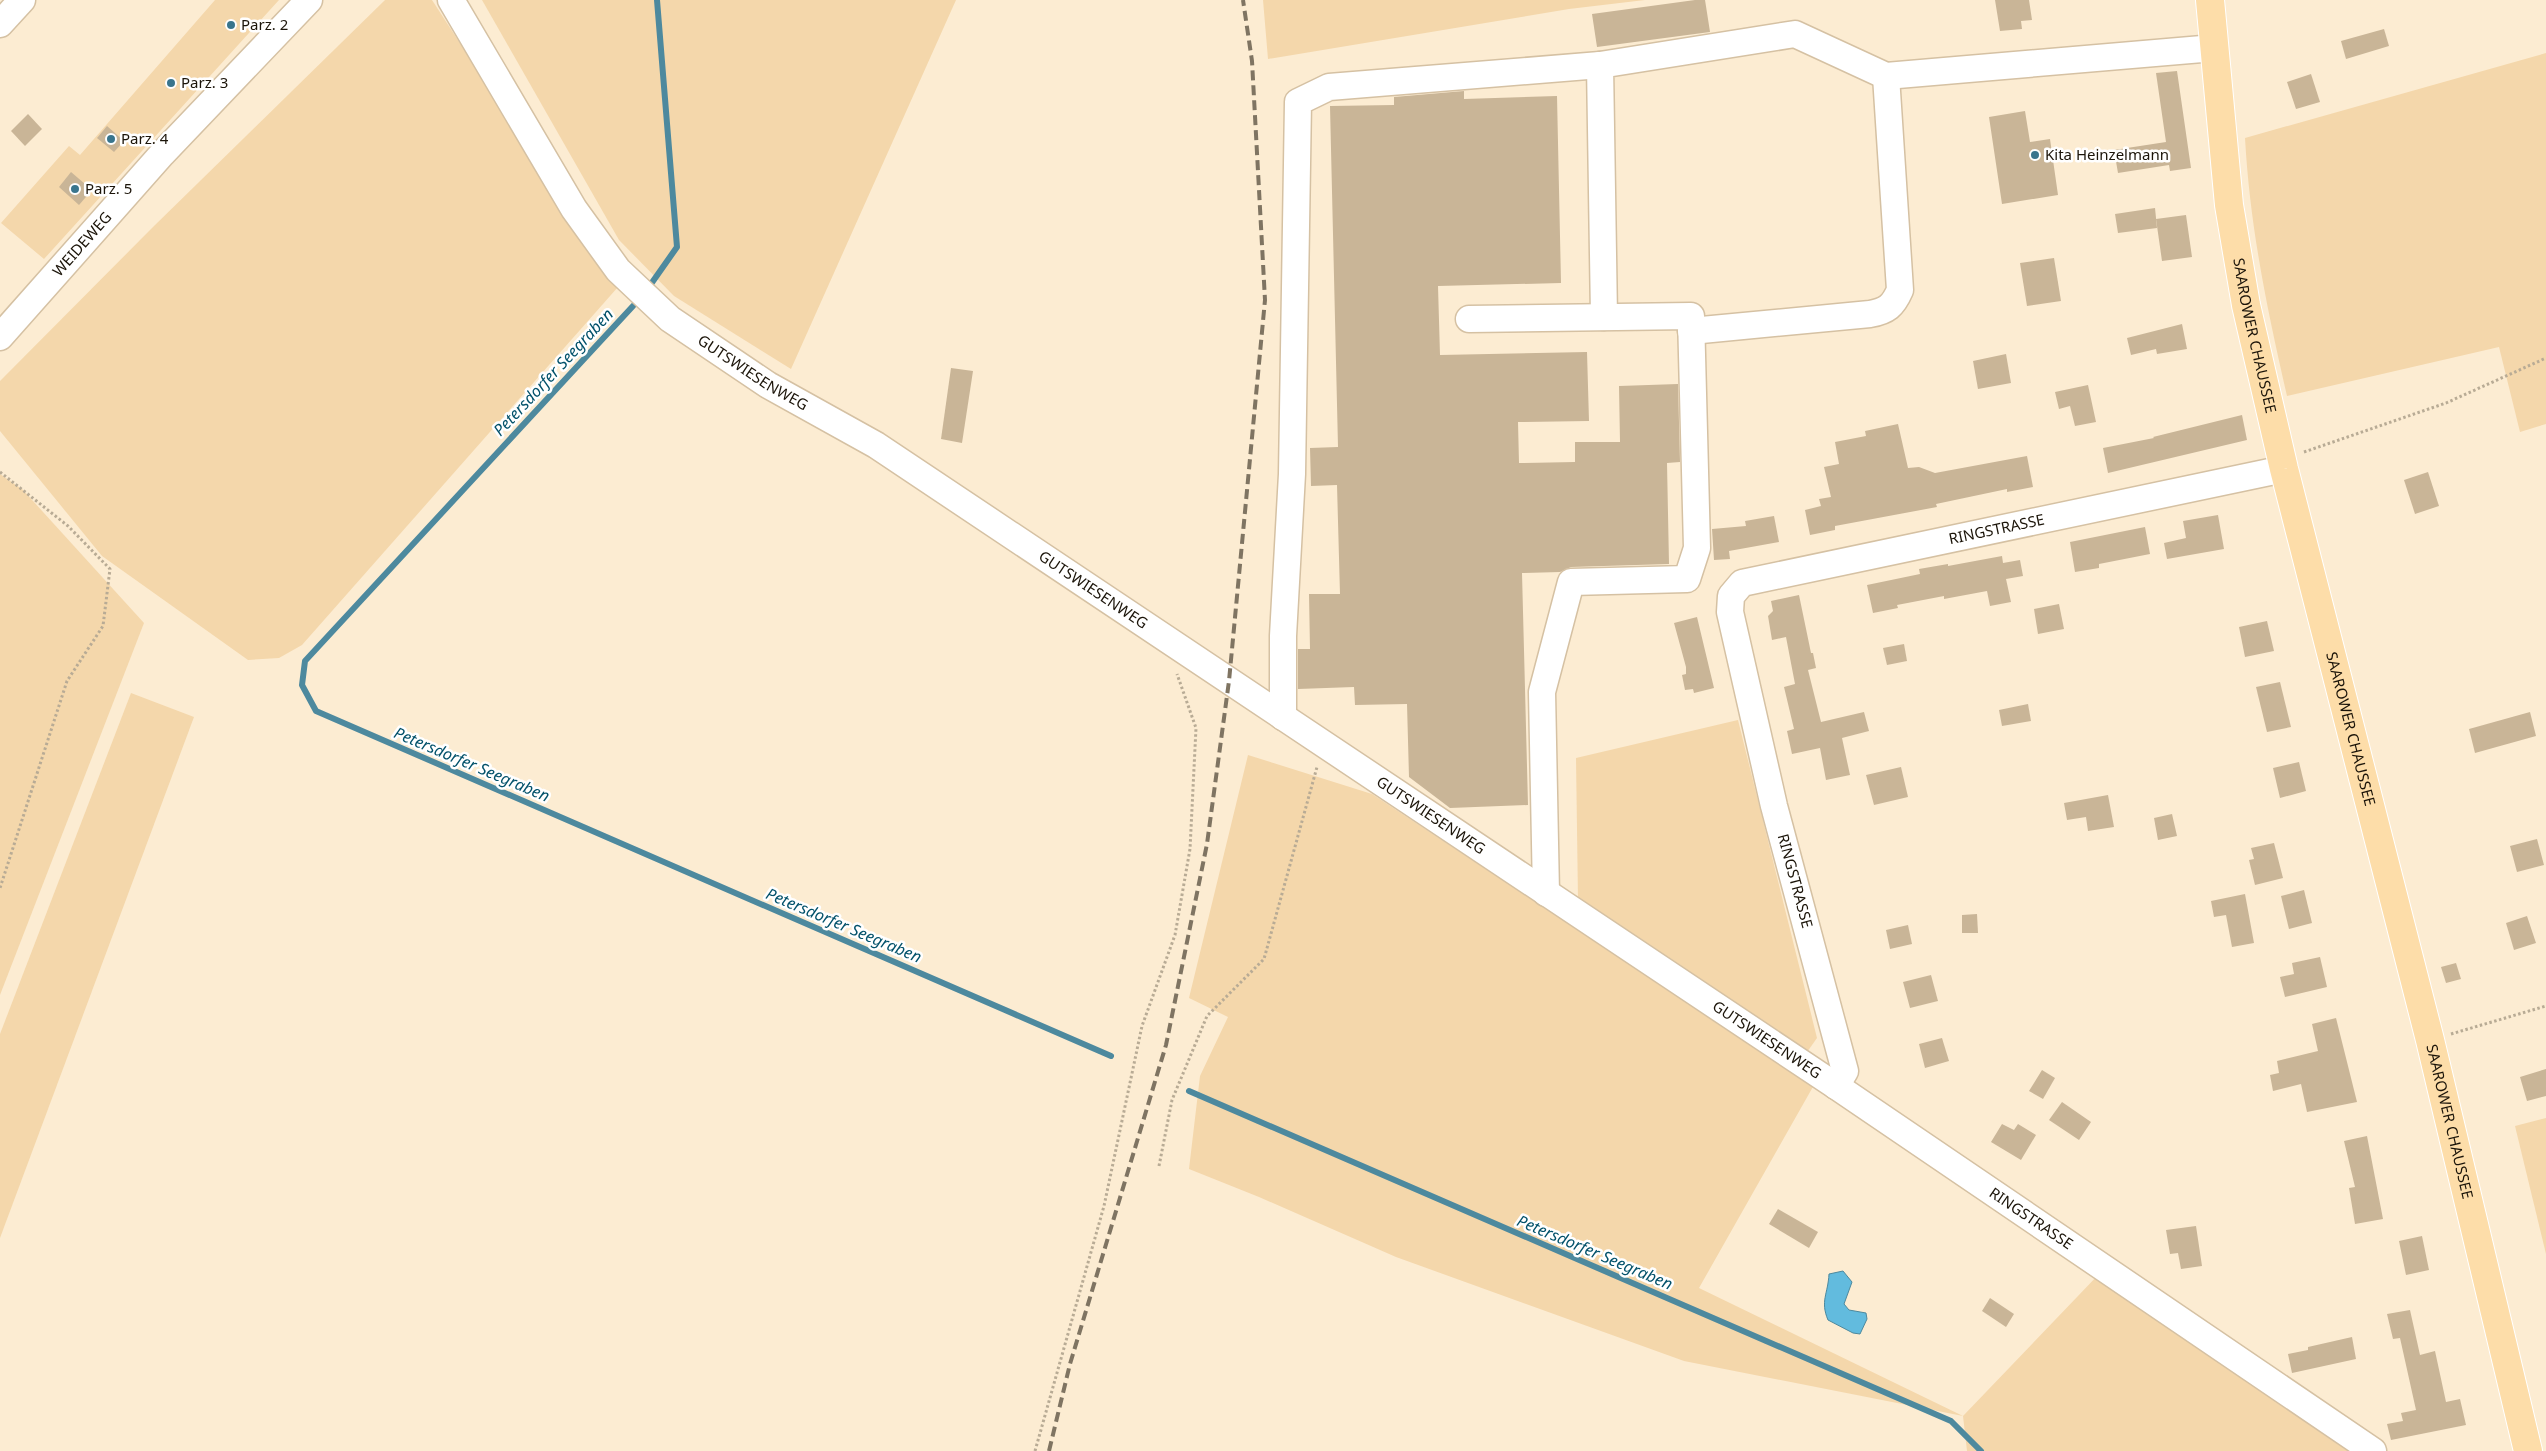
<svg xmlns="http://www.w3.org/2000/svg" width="2546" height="1451" font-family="'Noto Sans',sans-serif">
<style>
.green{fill:#f4d7ab}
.water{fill:#62bbde;stroke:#4d899e}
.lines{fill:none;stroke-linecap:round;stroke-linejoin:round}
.stream{stroke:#4d899e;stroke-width:6}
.building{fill:#c9b597}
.minor-casing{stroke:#d5c1a3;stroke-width:29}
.major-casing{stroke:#fff;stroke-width:30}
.path{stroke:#b8ab95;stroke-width:3;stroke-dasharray:2.5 2.5;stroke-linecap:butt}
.minor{stroke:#fff;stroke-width:26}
.major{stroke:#fddda9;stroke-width:28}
.rail{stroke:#7f7462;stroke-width:4;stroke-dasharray:10 5;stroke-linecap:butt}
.poi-dot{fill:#39758d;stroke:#fff;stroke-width:2}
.labels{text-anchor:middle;stroke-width:5;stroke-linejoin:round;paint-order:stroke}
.poi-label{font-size:15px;fill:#1b1409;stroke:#fff;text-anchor:start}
.street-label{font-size:15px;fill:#1b1409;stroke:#fff}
.water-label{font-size:16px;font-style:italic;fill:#02516a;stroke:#fff}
</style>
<rect width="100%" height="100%" fill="#fcecd2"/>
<g class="green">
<path d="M215,0H279L44,259L1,223L69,146L80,155Z"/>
<path d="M385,0H432L618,287L302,645L279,658L248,660L102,556L0,431V381L153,227Z"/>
<path d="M482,0H956L791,369L674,296L619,240Z"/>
<path d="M1263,0H1645L1569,9L1268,59Z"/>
<path d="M2546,53V424L2520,432L2499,347L2287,396C2267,309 2250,227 2245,138Z"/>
<path d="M0,474L23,490L144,623L0,995Z"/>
<path d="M131,693L194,717L0,1238V1034Z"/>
<path d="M1738,720L1817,1038L1805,1055L1578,900L1576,758Z"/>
<path d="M1248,755L1372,794L1814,1085L1699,1288L1963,1416L2100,1273L2358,1451H1967L1963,1416L1684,1361L1396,1257L1259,1197L1189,1169L1200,1076L1228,1017L1189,998Z"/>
<path d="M2546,1118V1254L2515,1126Z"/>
</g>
<path class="water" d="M1843,1271L1852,1282L1844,1304L1849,1310L1866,1313L1867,1319L1860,1334L1853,1333L1828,1320C1820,1301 1828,1294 1829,1274Z"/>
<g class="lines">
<g class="stream">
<path d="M651,284L677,247L657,0"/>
<path d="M633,306L305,661L302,685L316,711L1111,1056"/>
<path d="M1189,1091L1951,1421L1981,1451"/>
</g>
</g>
<g class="building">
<path d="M1695,0H1705L1710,32L1597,47L1592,14Z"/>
<path d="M1995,0H2029L2032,20L2021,21L2022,29L2000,31Z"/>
<path d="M2384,29L2389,46L2346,59L2341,41Z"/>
<path d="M2177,71L2191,168L2170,171L2169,165L2118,173L2114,150L2166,142L2156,73Z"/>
<path d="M2311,74L2320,102L2296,109L2287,82Z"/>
<path d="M1464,91V99L1557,96L1561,283L1438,286L1440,355L1587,352L1589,421L1518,422L1519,463L1575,462V442H1620L1619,386L1678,384L1680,462L1667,463L1669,564L1571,567L1560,572L1522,573L1528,805L1450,808L1409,777L1407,704L1355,705L1354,687L1298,689V649H1310L1309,594H1340L1337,485L1311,486L1310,448L1338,447L1330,106L1394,105V97Z"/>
<path d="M2025,111L2030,142L2050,139L2058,195L2002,204L1989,117Z"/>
<path d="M28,114L42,129L25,146L11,131Z"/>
<path d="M107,126L124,141L114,152L97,138Z"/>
<path d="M71,172L92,190L79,205L59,187Z"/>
<path d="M2155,208L2157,228L2118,233L2115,214Z"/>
<path d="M2186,215L2192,257L2162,261L2156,219Z"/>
<path d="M2054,258L2061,301L2027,306L2020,263Z"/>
<path d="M2182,324L2187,349L2157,354L2156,349L2131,355L2127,338Z"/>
<path d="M2006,354L2011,383L1978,389L1973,361Z"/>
<path d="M951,368L973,371L962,443L941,439Z"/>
<path d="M2088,385L2096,422L2075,426L2070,406L2059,409L2055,392Z"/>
<path d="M2242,415L2247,440L2108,473L2103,448L2154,438L2153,437Z"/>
<path d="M1898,424L1908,468L1919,467L1935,473L2027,456L2033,487L2007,492V489L1936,504L1937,507L1835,526V530L1810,535L1805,510L1821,506L1819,499L1831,497L1824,467L1839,464L1835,442L1866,436L1865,431Z"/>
<path d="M2428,472L2439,506L2415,514L2404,480Z"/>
<path d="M2218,515L2224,549L2167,559L2164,543L2186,538L2183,521Z"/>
<path d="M1774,516L1779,542L1729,551L1730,559L1714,560L1712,529L1746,526L1745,521Z"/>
<path d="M2145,527L2150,554L2099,564V568L2075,572L2070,542Z"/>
<path d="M2002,556L2003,563L2020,560L2023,576L2006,579L2011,602L1990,606L1987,591L1944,599V596L1897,605L1898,608L1873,613L1867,585L1920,574L1919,569L1948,564V566Z"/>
<path d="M1799,595L1811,653H1813L1816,668L1808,670L1821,722L1864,712L1869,731L1842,738L1850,775L1826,780L1820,748L1792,754L1787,731L1794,729L1784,687L1795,684L1786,637L1772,640L1768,616L1773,611L1771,601Z"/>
<path d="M2059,604L2064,629L2038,634L2034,609Z"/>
<path d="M1697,617L1714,688L1694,693L1693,689L1685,690L1682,675L1686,674V667L1674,623Z"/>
<path d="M2267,621L2274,651L2245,657L2239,627Z"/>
<path d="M1904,644L1907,661L1887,665L1883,648Z"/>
<path d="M2280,682L2291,727L2267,732L2256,687Z"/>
<path d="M2028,704L2031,721L2002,726L1999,710Z"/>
<path d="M2530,712L2536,736L2475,753L2469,729Z"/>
<path d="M2299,762L2306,791L2280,798L2273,768Z"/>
<path d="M1901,767L1908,797L1874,805L1866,775Z"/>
<path d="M2108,795L2114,827L2088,831L2086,817L2067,820L2064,803Z"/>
<path d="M2172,814L2177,836L2158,840L2154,818Z"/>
<path d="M2537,839L2544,865L2517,872L2510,846Z"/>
<path d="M2274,843L2283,878L2255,885L2249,860L2254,859L2251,848Z"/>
<path d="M2304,890L2312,923L2289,929L2281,896Z"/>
<path d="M2245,894L2254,943L2232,947L2226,915L2214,917L2211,901Z"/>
<path d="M1977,914L1978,933H1962V915Z"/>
<path d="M2527,916L2536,943L2514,950L2506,923Z"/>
<path d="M1908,925L1912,944L1890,949L1886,930Z"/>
<path d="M2320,957L2327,987L2285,997L2280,977L2294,974L2292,963Z"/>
<path d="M2456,963L2461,979L2446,983L2441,967Z"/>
<path d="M1931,975L1938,1001L1910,1008L1903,982Z"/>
<path d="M2336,1018L2357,1102L2307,1112L2301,1084L2273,1091L2270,1075L2279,1073L2277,1061L2318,1051L2312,1024Z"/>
<path d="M1942,1038L1949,1061L1925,1068L1919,1044Z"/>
<path d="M2546,1069V1096L2527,1101L2520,1077Z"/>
<path d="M2042,1070L2055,1078L2043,1099L2029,1091Z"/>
<path d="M2062,1102L2091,1122L2079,1140L2049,1120Z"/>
<path d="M2002,1124L2014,1130L2018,1124L2036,1135L2021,1160L1991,1142Z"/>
<path d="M2367,1136L2383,1219L2355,1224L2349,1188L2355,1187L2344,1141Z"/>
<path d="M1778,1209L1818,1232L1809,1248L1769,1224Z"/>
<path d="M2196,1226L2202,1266L2181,1269L2178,1253L2170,1254L2166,1230Z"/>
<path d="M2422,1236L2429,1270L2406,1275L2399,1241Z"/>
<path d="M1990,1298L2014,1314L2006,1327L1982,1311Z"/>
<path d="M2410,1310L2420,1355L2435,1351L2446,1402L2460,1399L2466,1425L2391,1440L2387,1424L2403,1421L2401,1413L2416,1410L2400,1338L2393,1339L2387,1314Z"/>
<path d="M2352,1337L2356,1359L2292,1373L2288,1354L2308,1350V1347Z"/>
</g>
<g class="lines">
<g class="minor-casing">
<g id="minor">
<path id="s1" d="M451,0L574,209L618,270L670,319L768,385L876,445L1836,1086L2373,1451"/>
<path d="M0,24L22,0"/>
<path d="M1604,317L1600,65L1795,34L1886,76L2214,48"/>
<path d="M1469,319L1691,316L1697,548L1687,579L1571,582L1542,692L1546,893"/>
<path d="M1691,331L1870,314C1887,311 1893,306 1900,290L1886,76"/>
<path id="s2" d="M0,337L162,154L309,0"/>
<path d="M1283,717V636L1292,474L1298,102L1329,87L1600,65"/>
<path id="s3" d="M1836,1086L1845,1071L1774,806L1730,612L1731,596L1742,583L2284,469"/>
</g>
</g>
<g class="major-casing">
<g id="major">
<path id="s4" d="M2210,0L2229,205L2246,305L2284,469L2430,1040L2528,1451"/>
</g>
</g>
<g class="path">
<path d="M2304,452L2446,403L2546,358"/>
<path d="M0,472L68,526L110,569L103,626L67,681L0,888"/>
<path d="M2451,1034L2546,1006"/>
<path d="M1159,1166L1172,1100L1207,1016L1264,959L1317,767"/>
<path d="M1035,1451L1104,1206L1142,1026L1175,935L1190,849L1196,728L1177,674"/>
</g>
<use href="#minor" class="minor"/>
<use href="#major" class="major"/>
<path class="rail" d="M1049,1451L1070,1364L1166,1045L1207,844L1229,681L1265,300L1252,61L1243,0"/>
</g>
<g class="poi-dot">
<circle cx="231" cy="25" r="5"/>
<circle cx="171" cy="83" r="5"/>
<circle cx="111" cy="139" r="5"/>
<circle cx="2035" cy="155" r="5"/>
<circle cx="75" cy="189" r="5"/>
</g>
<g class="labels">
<g class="poi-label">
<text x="241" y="30">Parz. 2</text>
<text x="181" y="88">Parz. 3</text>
<text x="121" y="144">Parz. 4</text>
<text x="2045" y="160">Kita Heinzelmann</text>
<text x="85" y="194">Parz. 5</text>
</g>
<g class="street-label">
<text dy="5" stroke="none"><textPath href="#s2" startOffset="124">WEIDEWEG</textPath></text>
<text dy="5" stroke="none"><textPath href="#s4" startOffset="339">SAAROWER CHAUSSEE</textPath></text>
<text dy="5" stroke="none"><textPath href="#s1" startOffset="488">GUTSWIESENWEG</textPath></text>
<text dy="5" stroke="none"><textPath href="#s3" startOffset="784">RINGSTRASSE</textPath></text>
<text dy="5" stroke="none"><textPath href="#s1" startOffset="892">GUTSWIESENWEG</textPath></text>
<text dy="5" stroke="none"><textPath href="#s4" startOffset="744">SAAROWER CHAUSSEE</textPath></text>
<text dy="5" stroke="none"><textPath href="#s1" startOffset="1298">GUTSWIESENWEG</textPath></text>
<text transform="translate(1795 881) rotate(75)" y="5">RINGSTRASSE</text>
<text dy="5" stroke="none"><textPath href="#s1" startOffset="1702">GUTSWIESENWEG</textPath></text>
<text dy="5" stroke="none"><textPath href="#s4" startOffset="1149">SAAROWER CHAUSSEE</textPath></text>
<text dy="5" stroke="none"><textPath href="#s1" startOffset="2021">RINGSTRASSE</textPath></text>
</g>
<g class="water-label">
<text transform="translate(553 372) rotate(-47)" y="6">Petersdorfer Seegraben</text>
<text transform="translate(472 764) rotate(23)" y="6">Petersdorfer Seegraben</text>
<text transform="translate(844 925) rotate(23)" y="6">Petersdorfer Seegraben</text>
<text transform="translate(1595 1252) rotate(23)" y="6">Petersdorfer Seegraben</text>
</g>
</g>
</svg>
